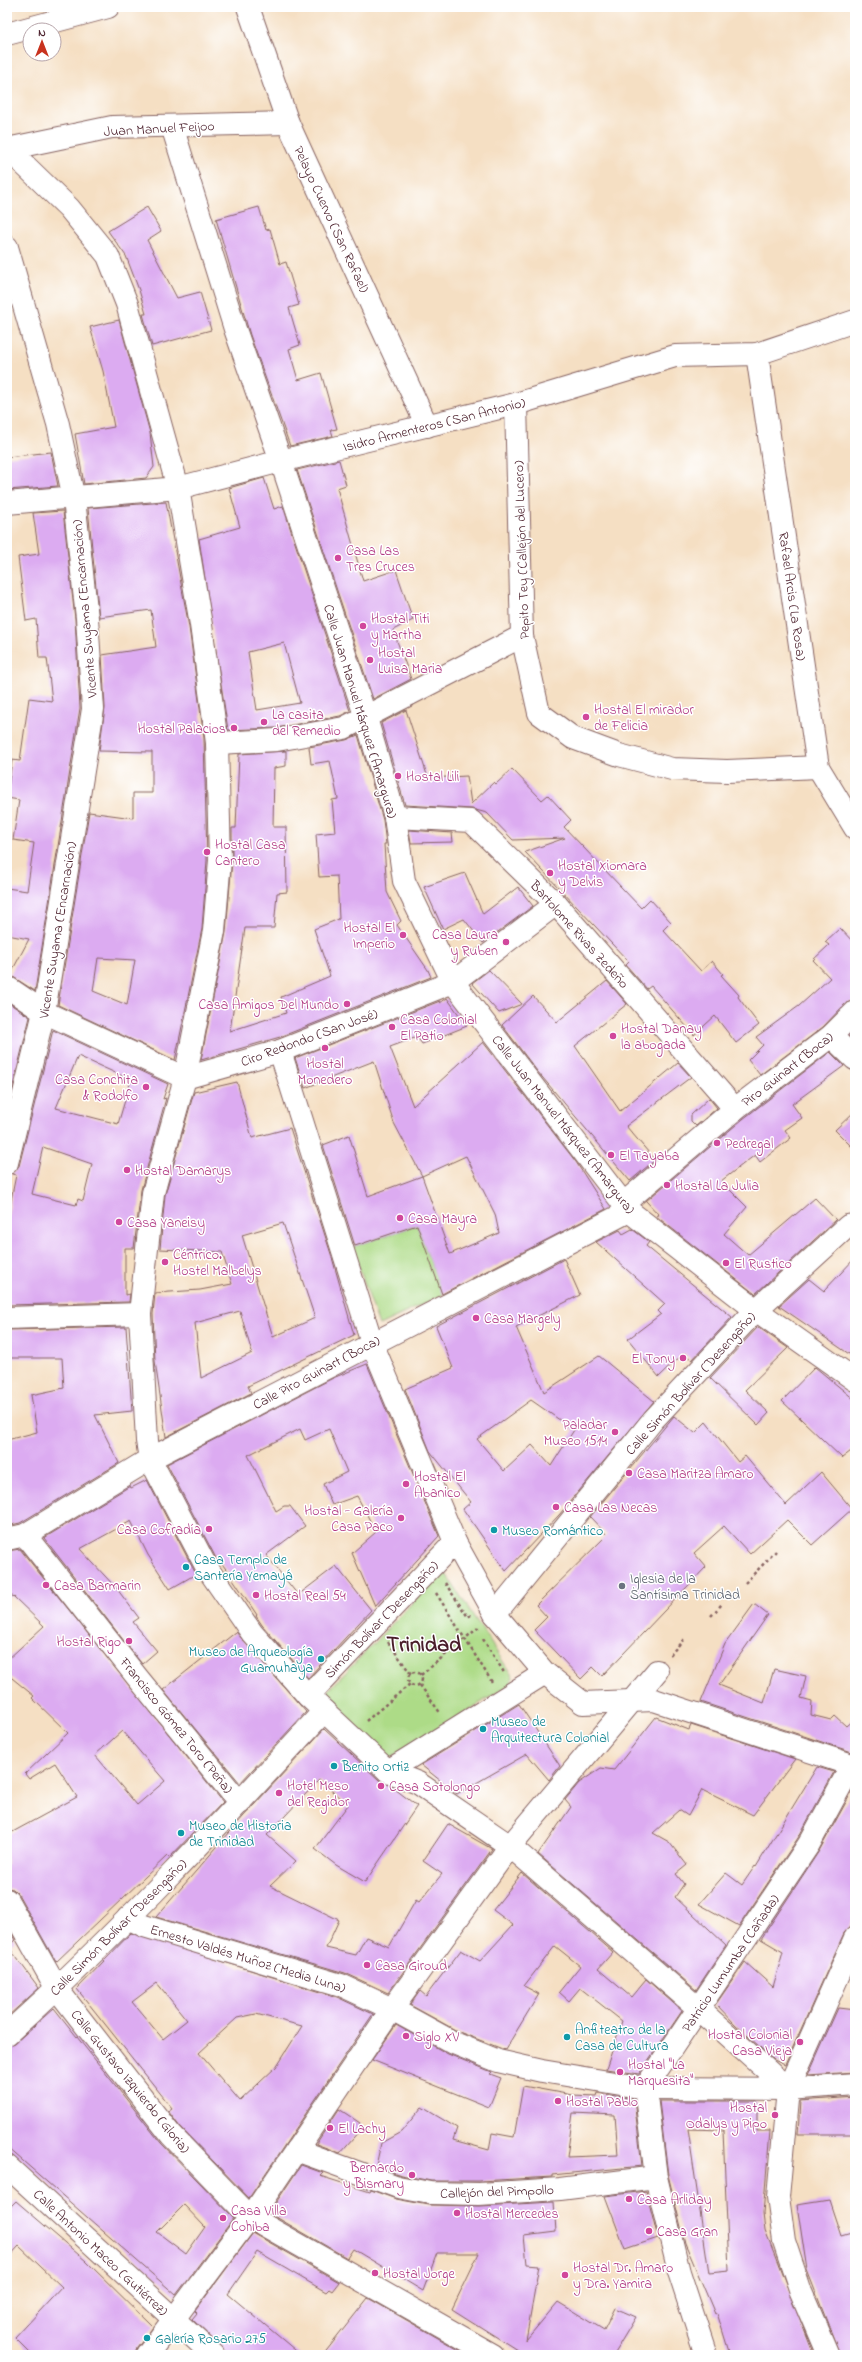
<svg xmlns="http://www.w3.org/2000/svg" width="862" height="2362" font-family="'Indie Flower',sans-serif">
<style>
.green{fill:#addb87;stroke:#7c7d59}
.building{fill:#dcabf1;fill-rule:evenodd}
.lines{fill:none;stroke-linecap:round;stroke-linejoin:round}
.minor-casing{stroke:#866260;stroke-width:24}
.path{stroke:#866260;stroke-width:2.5;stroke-dasharray:3 3;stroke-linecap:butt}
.minor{stroke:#fff;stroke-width:22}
.hotel-dot{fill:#d1479c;stroke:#fff;stroke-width:1.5}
.culture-dot{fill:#0f9aa8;stroke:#fff;stroke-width:1.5}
.worship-dot{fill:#6b7280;stroke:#fff;stroke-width:1.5}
.labels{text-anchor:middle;stroke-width:3;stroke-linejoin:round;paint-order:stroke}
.street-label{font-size:14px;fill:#4a1f2b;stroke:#fff}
.hotel-label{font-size:14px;fill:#b23c85;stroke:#fff;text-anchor:start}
.culture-label{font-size:14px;fill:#0d838f;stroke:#fff;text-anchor:start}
.worship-label{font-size:14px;fill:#5b616d;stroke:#fff;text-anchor:start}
.town-label{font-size:22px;font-weight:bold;fill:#4a1f2b;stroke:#fff}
</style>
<rect width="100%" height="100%" fill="#fff"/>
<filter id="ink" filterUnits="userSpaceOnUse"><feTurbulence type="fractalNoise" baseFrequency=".025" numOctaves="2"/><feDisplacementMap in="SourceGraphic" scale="8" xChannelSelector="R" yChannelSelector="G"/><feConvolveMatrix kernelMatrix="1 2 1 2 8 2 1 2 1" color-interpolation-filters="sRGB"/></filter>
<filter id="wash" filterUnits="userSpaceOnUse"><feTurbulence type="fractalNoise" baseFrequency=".012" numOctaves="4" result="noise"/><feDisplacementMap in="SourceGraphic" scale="16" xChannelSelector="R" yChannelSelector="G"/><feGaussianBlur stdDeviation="0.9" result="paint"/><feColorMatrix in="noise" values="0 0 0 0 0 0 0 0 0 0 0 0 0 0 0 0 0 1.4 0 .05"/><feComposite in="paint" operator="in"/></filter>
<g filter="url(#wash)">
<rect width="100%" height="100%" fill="#f5dfc3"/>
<g class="green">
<path d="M417,1225L443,1295L379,1325L352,1247Z"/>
<path d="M446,1574L513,1677L511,1684L388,1760L325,1703V1694L439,1575Z"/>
</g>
<g id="blocks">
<g class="building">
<path d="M147,207L161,231L147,240L177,298L200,292L211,330L152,346L143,314H146L139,290L126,256L108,231Z"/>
<path d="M259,207L266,230L270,229L280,264L286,262L299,305L289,308L300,345L289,349L298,380L321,373L337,429L331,430L333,436L290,446L250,335L216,219Z"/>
<path d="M119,320L150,433L154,467L146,478L84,484L75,434L114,427L103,371L90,327Z"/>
<path d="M51,452L58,486L7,490V457Z"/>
<path d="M339,460L346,485L337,488L363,581L396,570L413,620L393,630L411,679L373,699L297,470Z"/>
<path d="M264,478L274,509L283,506L350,711L340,716L276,728L228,730L199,539L240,527L229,488ZM284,643L300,703L257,710L248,652Z"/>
<path d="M166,502L189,627L204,738L207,860L202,929L175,1060L58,1005L89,812L133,818V793H152V752L99,751L105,708L102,655L156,647L151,610L99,617L88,508ZM98,958L135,960L127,1005L93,991Z"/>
<path d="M63,511L75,619L80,708L35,991L10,975L29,939L7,935V888L27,891L34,843L13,840L19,800L7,798V796L12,760L20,761L29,698L52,701L47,658H39L36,619L26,621L18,557L39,554L33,513Z"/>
<path d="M406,710L428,778L467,776L471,804L494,782L496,784L512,769L542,800L548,795L571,820L564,827L641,908L650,899L671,922L663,930L701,971L712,961L723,974L721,975L739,995L738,997L759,1025L736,1043L715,1016L694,1035L651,986L647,989L626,965L629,962L525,852L565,838L513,840L487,813L472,809L405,805L381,723Z"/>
<path d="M358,735L383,820L386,844H384L387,892L401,921L397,925L428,970L431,977L280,1037L201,1060L226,932L232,861V828H236L239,754L286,751V766L274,768L273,827H286L287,892L277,893L274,928H245L230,1031L286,1013L281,997L330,976L314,929L339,919L337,876L319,877L316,834L335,832L332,800L338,799L330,761L311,764L309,747L346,740Z"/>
<path d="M409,830L452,833L453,842L411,843Z"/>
<path d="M465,873L483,914L518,887L533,906L483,943L464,919L443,929L424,887Z"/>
<path d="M840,928L855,944V1000L846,1003L823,1027L760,1075L748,1060L763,1045L756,1037L799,1006L830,978L813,960L829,945L825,942Z"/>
<path d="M489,970L522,1004L499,1013L472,983Z"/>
<path d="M607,981L627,1004L575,1046L620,1111L678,1063L691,1077L626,1126L655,1160L630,1181L537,1071L502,1025L533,996L557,1022Z"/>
<path d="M447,998L467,1026L422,1044L417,1037L390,1047L413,1106L483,1042L576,1162L606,1209L442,1294L417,1225L355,1246L323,1145L349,1135L368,1196L422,1176L394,1123L374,1061L305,1088L295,1058L440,1001V1003ZM466,1156L495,1214L499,1233L450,1254L422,1176Z"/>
<path d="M7,1002L30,1017L7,1110Z"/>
<path d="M53,1030L168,1084L163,1099L166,1098L141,1190L134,1248H125V1295L130,1294L129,1302L7,1305V1220L16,1175L12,1174L19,1166ZM78,1056L131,1080L118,1124L56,1108ZM43,1147L92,1164L83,1201L78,1199L76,1205L32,1194Z"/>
<path d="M855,1030V1042L849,1036Z"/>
<path d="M830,1052L844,1066L792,1104L802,1118L785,1130L791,1138L760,1162L755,1155L721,1181L747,1207L724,1234L748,1255L815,1198L836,1220L755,1294L656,1216L659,1215L646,1201L743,1119Z"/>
<path d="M237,1082L252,1138L290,1128L331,1254L354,1335L248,1386L251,1393L166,1437L155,1361L153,1314L155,1293L200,1290L232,1284L222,1252L160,1249L165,1195L194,1092ZM283,1223L315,1318L273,1337L242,1235ZM240,1311L252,1353L201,1378L195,1323Z"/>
<path d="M709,1098L717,1108L696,1126L691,1121V1115Z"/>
<path d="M855,1111V1150L835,1130Z"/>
<path d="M632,1229L649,1242L646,1246L732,1317L692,1360L684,1353L659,1377L628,1339L661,1314L658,1311L665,1304L596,1242L620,1230L623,1234Z"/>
<path d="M855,1258V1358L779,1306L809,1279L824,1291Z"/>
<path d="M564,1259L580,1295L516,1327L544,1392L599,1356L654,1401L559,1515L506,1571L463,1509L471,1502L430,1451L405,1389L453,1368L436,1326ZM531,1400L574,1430L551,1466L532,1445L504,1471L477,1439Z"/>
<path d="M126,1327L132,1411L95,1415L119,1463L20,1523L7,1526V1440L37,1432L31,1395L64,1388L62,1358H7V1330Z"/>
<path d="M758,1327L788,1348L745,1390L769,1413L758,1425L710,1378Z"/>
<path d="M367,1364L439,1536L375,1606L352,1553L376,1532L357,1496L332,1505L323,1484L347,1472L329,1429L305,1440L300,1429L248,1455L276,1511L284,1506H290L305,1526L266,1555L298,1595L336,1566L371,1610L308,1678L262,1625L256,1616L257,1615L231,1576L220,1561L218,1562L167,1464L333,1378Z"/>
<path d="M815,1367L855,1400V1448L842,1458L782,1401Z"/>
<path d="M674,1416L695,1433L706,1422L738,1462L745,1456L786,1505L821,1472L852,1509L812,1545L787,1520L750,1554L724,1526L694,1553L706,1567L602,1676L593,1667L581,1679L534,1630L547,1617L536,1605L607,1535L590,1517Z"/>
<path d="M147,1480L196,1574L170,1589L148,1555L131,1521L80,1549L117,1589L139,1618L133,1622L157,1651L142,1664L44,1538L130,1486L131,1488Z"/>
<path d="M20,1549L223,1802L169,1858L167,1856L56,1962L18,1894L13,1889L7,1888V1835L77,1797L55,1763L29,1779L25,1774L68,1733L32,1698L34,1696L7,1674V1660L44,1626L13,1596L7,1597V1551ZM122,1731L165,1781L137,1805L95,1755Z"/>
<path d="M754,1604L768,1615L719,1685L764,1703L774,1669L806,1676L801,1698L812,1701L811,1715L831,1720L835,1716L846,1726L855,1718V1753L701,1702L725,1644Z"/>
<path d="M236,1632L306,1712L240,1783L163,1690Z"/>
<path d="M519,1704L560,1766L549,1780L527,1754L457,1794L421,1765Z"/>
<path d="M656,1717L689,1730L691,1725L795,1759L753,1815L702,1790L688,1816L679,1810L653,1833L669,1842L687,1865L676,1874L684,1884L675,1897L726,1945L696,1990L538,1854L571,1807L565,1800L579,1783L601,1768L614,1770Z"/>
<path d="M324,1729L379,1780L391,1786L417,1806L365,1882L336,1865L315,1849L348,1805L319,1780L267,1835L296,1861L270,1886L339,1920L326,1948L356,1955L366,1937L389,1947L416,1900L419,1902L442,1874L423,1861L448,1824L492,1849L388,1993L345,1973L156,1917L243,1817Z"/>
<path d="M817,1767L834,1772L798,1838L739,1926L699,1904L726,1873L742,1885L755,1866L756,1867Z"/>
<path d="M855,1786V1912L850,1927L844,1933L785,2065L774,2060L735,2024L716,2004L745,1962L773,1987L783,1952L761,1939L819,1851Z"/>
<path d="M522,1873L613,1952L598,1969L631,1997L646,1979L682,2011L639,2074L606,2069L622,2021L580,1988L569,2001L559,1992L580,1966L555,1946L524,1986L539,1994L505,2050L459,2032L410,2005L420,1991L426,1996L461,1950L480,1961L513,1925L493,1910Z"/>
<path d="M7,1926L15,1940L8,1946L39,1988L7,2017Z"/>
<path d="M131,1933L337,1997L373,2014L249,2198L180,2127L168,2111L172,2108L77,1989ZM157,1983L187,2020L163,2039L132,2002ZM256,2014L302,2026L276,2067L240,2101L199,2053L237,2018Z"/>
<path d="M54,2008L161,2143L234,2218L176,2295L7,2147V2046L15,2043ZM184,2205L205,2227L186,2254L157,2232Z"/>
<path d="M838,2008L855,2010V2072L808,2075Z"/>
<path d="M396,2025L448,2054L492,2072L490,2074L501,2078L489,2107L372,2060Z"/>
<path d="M523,2086L572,2095L597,2096L598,2093L634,2099L642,2166L552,2175V2177L479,2181H431L401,2175L376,2166L381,2143L401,2132L422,2107L457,2128L453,2140L489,2150L492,2133L514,2137ZM573,2113L615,2115L618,2155L567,2157Z"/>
<path d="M855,2097V2134H798L800,2101Z"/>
<path d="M659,2101H757V2131H770L763,2214L765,2230L814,2355H730L717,2313L715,2314L685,2243L668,2175ZM688,2129L723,2130L729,2271L709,2273Z"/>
<path d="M339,2109L360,2123V2130L340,2153L316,2144Z"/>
<path d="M301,2165L323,2173L320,2176L370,2192L371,2190L396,2199L428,2205L480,2206L554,2202L556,2232L524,2236L527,2264L539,2265L526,2340L558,2302L604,2330L615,2308L636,2317L613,2355H513L517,2350L452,2309L479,2253H437L423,2291L353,2249L347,2258L269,2213Z"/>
<path d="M646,2191L658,2238L625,2249L605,2196Z"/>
<path d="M829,2200L841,2236L855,2232V2355H840L807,2270L797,2205Z"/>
<path d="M16,2201L86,2261L153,2327L137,2348L135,2355H32L15,2338L62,2287L19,2246L7,2259V2210Z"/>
<path d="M253,2233L339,2282L332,2291L329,2289L326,2292L257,2252L228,2294L301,2355H229L192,2319L197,2313L195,2311Z"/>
<path d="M368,2298L459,2350L467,2355H323Z"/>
</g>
</g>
</g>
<g filter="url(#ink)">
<use href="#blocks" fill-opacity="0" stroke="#866260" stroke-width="1"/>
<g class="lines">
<g class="minor-casing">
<g id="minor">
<path d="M248,7L288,123L427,426"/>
<path d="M7,34L108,7"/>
<path d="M172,126L235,329L281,461L366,718L395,817L404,881L453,982L629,1211L756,1310L855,1380"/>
<path d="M7,148L69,208L108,256L127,304L178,488L201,625L217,743L220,860L214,931L185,1078L153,1193L140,1314L147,1441L150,1459L207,1568L252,1633L308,1696L388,1771L418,1783L510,1846L699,2009L788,2089"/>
<path d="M7,149L112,127L288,123"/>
<path d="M7,247L58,424L74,499L87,618L93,709L44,1012L7,1163"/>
<path d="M757,354L818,767L855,828"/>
<path d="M516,404L522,636L539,713L573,738L619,755L672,769L727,771L818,767"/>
<path d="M7,503L178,488L281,461L516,404L675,356L757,354L855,321"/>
<path d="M217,743L277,740L344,728L522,636"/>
<path d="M395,817L471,821L556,904L735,1109"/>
<path d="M7,987L44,1012L185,1078L280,1051L453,982L556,904"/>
<path d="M831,1036L855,1059"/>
<path d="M280,1051L372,1343L455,1542L495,1614L545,1673L583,1703L654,1700L855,1766"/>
<path d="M623,1204L735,1109L831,1036L855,1012"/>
<path d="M7,1318L140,1314"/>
<path d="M25,1535L137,1677L240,1803"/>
<path d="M7,1539L25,1535L150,1459L629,1211"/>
<path d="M495,1614L653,1420L756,1310L848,1226L855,1225"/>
<path d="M308,1696L455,1542"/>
<path d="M388,1771L545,1673"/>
<path d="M7,1900L57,1989L171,2135L250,2217L493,2355"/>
<path d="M128,1918L144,1926L341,1985L392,2009L454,2043L498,2061L542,2071L645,2088L788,2089L855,2084"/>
<path d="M7,2034C119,1933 222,1822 324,1711"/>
<path d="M296,2150L398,2187L430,2193L479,2194L560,2189L656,2177"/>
<path d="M7,2166L213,2355"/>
<path d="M147,2355L259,2205L392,2009L510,1846L657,1671"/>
<path d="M706,2355L679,2272L656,2177L645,2088L809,1844L852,1765"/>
<path d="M828,2355L801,2292L784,2241L778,2197L788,2089L855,1938"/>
</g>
</g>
<g class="path">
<path d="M445,1583L468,1617L471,1615"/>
<path d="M745,1583L776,1551"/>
<path d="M436,1593L492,1682"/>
<path d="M711,1616L722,1604"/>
<path d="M483,1639L505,1674"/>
<path d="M388,1642L411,1674"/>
<path d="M670,1655L684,1639"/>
<circle cx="415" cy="1679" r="7"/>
<path d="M421,1675L479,1627"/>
<path d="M420,1685L441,1714"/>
<path d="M366,1721L410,1684"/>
</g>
<use href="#minor" class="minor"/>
</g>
</g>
<g class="hotel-dot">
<circle cx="338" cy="558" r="4"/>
<circle cx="363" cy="626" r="4"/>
<circle cx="370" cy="660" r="4"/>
<circle cx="586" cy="717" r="4"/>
<circle cx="264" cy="722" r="4"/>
<circle cx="234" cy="728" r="4"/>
<circle cx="398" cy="776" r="4"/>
<circle cx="207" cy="852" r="4"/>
<circle cx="550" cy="873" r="4"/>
<circle cx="403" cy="935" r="4"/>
<circle cx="506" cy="942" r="4"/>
<circle cx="347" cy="1004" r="4"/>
<circle cx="392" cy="1027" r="4"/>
<circle cx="613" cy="1036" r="4"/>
<circle cx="325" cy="1048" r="4"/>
<circle cx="146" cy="1087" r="4"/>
<circle cx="717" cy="1143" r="4"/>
<circle cx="611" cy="1155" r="4"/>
<circle cx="127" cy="1170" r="4"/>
<circle cx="667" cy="1185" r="4"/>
<circle cx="400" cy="1218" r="4"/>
<circle cx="119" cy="1222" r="4"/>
<circle cx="165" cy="1262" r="4"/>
<circle cx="726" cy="1263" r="4"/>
<circle cx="476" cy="1318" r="4"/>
<circle cx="683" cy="1358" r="4"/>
<circle cx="615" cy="1432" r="4"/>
<circle cx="629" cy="1473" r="4"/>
<circle cx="406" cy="1484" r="4"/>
<circle cx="556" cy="1507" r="4"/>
<circle cx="401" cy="1518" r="4"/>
<circle cx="209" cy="1529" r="4"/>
<circle cx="46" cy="1585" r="4"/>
<circle cx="256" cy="1595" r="4"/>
<circle cx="129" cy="1641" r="4"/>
<circle cx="381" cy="1786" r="4"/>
<circle cx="279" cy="1793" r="4"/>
<circle cx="367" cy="1965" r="4"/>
<circle cx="406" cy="2036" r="4"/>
<circle cx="800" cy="2042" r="4"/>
<circle cx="620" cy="2072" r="4"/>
<circle cx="558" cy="2101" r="4"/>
<circle cx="775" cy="2115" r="4"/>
<circle cx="330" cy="2128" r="4"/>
<circle cx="412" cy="2175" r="4"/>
<circle cx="629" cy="2199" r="4"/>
<circle cx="457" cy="2213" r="4"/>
<circle cx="223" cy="2218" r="4"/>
<circle cx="649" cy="2231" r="4"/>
<circle cx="375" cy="2273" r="4"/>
<circle cx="565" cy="2275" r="4"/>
</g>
<g class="culture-dot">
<circle cx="494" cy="1530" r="4"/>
<circle cx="186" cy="1567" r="4"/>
<circle cx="321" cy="1659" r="4"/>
<circle cx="483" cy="1729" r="4"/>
<circle cx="334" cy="1766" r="4"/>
<circle cx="181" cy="1833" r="4"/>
<circle cx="567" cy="2037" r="4"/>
<circle cx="147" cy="2338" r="4"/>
</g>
<circle class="worship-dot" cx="622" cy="1586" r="4"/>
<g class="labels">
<g class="street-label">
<text transform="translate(159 128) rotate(-3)" y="5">Juan Manuel Feijoo</text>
<text transform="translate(332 219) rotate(65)" y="5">Pelayo Cuervo (San Rafael)</text>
<text transform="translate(434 424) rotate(-14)" y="5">Isidro Armenteros (San Antonio)</text>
<text transform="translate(521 550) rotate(-92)" y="5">Pepito Tey (Callejón del Lucero)</text>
<text transform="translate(793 596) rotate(82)" y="5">Rafael Arcis (La Rosa)</text>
<text transform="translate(84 609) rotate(-95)" y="5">Vicente Suyama (Encarnación)</text>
<text transform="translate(361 711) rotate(73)" y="5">Calle Juan Manuel Márquez (Amargura)</text>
<text transform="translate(57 930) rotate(-81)" y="5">Vicente Suyama (Encarnación)</text>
<text transform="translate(580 934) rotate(48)" y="5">Bartolome Rivas Zedeño</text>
<text transform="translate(309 1037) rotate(-20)" y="5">Ciro Redondo (San José)</text>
<text transform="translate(787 1069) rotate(-38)" y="5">Piro Guinart (Boca)</text>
<text transform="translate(564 1124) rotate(52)" y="5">Calle Juan Manuel Márquez (Amargura)</text>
<text transform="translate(316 1372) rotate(-28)" y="5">Calle Piro Guinart (Boca)</text>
<text transform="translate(690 1383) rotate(-48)" y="5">Calle Simón Bolívar (Desengaño)</text>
<text transform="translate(381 1619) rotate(-46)" y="5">Simón Bolívar (Desengaño)</text>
<text transform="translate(177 1725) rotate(51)" y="5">Francisco Gómez Toro (Peña)</text>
<text transform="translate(118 1927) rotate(-45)" y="5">Calle Simón Bolívar (Desengaño)</text>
<text transform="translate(248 1958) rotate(17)" y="5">Ernesto Valdés Muñoz (Media Luna)</text>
<text transform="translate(730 1963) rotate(-56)" y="5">Patricio Lumumba (Cañada)</text>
<text transform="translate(131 2081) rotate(51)" y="5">Calle Gustavo Izquierdo (Gloria)</text>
<text transform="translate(497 2191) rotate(-2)" y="5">Callejón del Pimpollo</text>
<text transform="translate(101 2252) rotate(43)" y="5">Calle Antonio Maceo (Gutiérrez)</text>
</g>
<g class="hotel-label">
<text x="346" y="555">Casa Las<tspan x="346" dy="16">Tres Cruces</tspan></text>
<text x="371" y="623">Hostal Titi<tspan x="371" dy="16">y Martha</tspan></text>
<text x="378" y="657">Hostal<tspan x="378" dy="16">Luisa Maria</tspan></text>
<text x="594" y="714">Hostal El mirador<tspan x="594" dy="16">de Felicia</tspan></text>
<text x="272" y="719">La casita<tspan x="272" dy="16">del Remedio</tspan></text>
<text x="226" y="733" text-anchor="end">Hostal Palacios</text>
<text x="406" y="781">Hostal Lili</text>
<text x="215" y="849">Hostal Casa<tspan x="215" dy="16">Cantero</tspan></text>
<text x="558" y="870">Hostal Xiomara<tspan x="558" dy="16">y Delvis</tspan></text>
<text x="395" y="932" text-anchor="end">Hostal El<tspan x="395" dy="16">Imperio</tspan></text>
<text x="498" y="939" text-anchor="end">Casa Laura<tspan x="498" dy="16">y Ruben</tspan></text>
<text x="339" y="1009" text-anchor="end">Casa Amigos Del Mundo</text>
<text x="400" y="1024">Casa Colonial<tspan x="400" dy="16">El Patio</tspan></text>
<text x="621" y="1033">Hostal Danay<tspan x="621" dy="16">la abogada</tspan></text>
<text x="325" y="1068" text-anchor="middle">Hostal<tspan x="325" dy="16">Monedero</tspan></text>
<text x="138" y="1084" text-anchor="end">Casa Conchita<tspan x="138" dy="16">&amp; Rodolfo</tspan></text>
<text x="725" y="1148">Pedregal</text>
<text x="619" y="1160">El Tayaba</text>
<text x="135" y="1175">Hostal Damarys</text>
<text x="675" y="1190">Hostal La Julia</text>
<text x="408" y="1223">Casa Mayra</text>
<text x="127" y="1227">Casa Yaneisy</text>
<text x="173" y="1259">Céntrico.<tspan x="173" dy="16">Hostel Malbelys</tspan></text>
<text x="734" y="1268">El Rustico</text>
<text x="484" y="1323">Casa Margely</text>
<text x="675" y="1363" text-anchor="end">El Tony</text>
<text x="607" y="1429" text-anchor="end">Paladar<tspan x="607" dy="16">Museo 1514</tspan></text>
<text x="637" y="1478">Casa Maritza Amaro</text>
<text x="414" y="1481">Hostal El<tspan x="414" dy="16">Abanico</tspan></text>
<text x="564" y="1512">Casa Las Necas</text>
<text x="393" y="1515" text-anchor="end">Hostal - Galería<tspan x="393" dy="16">Casa Paco</tspan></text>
<text x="201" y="1534" text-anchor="end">Casa Cofradía</text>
<text x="54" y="1590">Casa Barmarin</text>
<text x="264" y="1600">Hostal Real 54</text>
<text x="121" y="1646" text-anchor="end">Hostal Rigo</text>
<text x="287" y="1790">Hotel Meso<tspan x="287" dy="16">del Regidor</tspan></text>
<text x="389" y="1791">Casa Sotolongo</text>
<text x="375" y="1970">Casa Giroud</text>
<text x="792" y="2039" text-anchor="end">Hostal Colonial<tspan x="792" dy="16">Casa Vieja</tspan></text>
<text x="414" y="2041">Siglo XV</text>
<text x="628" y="2069">Hostal "La<tspan x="628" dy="16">Marquesita"</tspan></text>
<text x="566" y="2106">Hostal Pablo</text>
<text x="767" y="2112" text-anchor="end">Hostal<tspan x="767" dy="16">Odalys y Pipo</tspan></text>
<text x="338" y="2133">El Lachy</text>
<text x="404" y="2172" text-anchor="end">Bernardo<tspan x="404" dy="16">y Bismary</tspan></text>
<text x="637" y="2204">Casa Arliday</text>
<text x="231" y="2215">Casa Villa<tspan x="231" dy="16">Cohiba</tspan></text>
<text x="465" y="2218">Hostal Mercedes</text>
<text x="657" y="2236">Casa Gran</text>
<text x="573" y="2272">Hostal Dr. Amaro<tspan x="573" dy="16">y Dra. Yamira</tspan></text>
<text x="383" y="2278">Hostal Jorge</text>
</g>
<g class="culture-label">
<text x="502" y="1535">Museo Romántico</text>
<text x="194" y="1564">Casa Templo de<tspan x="194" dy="16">Santería Yemayá</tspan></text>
<text x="313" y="1656" text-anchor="end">Museo de Arqueología<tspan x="313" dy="16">Guamuhaya</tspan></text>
<text x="491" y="1726">Museo de<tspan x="491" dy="16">Arquitectura Colonial</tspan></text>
<text x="342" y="1771">Benito Ortiz</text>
<text x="189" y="1830">Museo de Historia<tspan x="189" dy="16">de Trinidad</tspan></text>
<text x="575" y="2034">Anfiteatro de la<tspan x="575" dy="16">Casa de Cultura</tspan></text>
<text x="155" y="2343">Galería Rosario 275</text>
</g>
<g class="worship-label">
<text x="630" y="1583">Iglesia de la<tspan x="630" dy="16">Santísima Trinidad</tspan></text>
</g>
<g class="town-label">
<text x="424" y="1651">Trinidad</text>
</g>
</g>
<rect width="862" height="2362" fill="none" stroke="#fff" stroke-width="24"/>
<g transform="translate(42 42)"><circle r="19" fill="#ffffff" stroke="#b7a5aa"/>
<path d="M0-3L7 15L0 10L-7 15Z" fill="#c8321e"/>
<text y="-6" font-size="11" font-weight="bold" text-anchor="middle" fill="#4a1f2b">N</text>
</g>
</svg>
